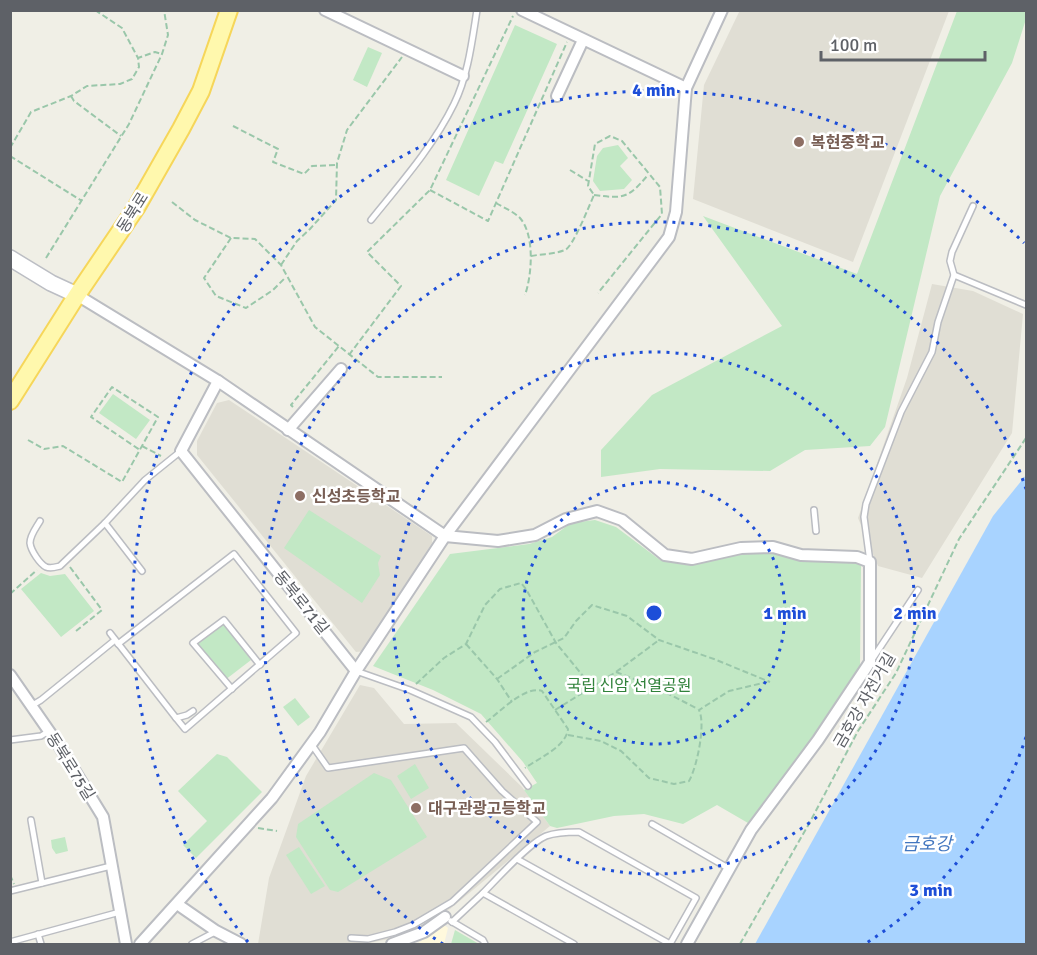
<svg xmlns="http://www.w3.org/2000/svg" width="1037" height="955" font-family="Signika,'Noto Sans KR',sans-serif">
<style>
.commercial{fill:#fff9dd}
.education{fill:#e0ded4}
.green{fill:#c2e8c5}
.water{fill:#a8d3ff}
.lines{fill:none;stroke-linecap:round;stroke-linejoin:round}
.lane-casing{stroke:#bbbdc2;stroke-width:8}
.street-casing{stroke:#bbbdc2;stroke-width:14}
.secondary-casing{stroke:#bcbec4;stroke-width:18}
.primary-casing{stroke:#f6d65a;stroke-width:20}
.path{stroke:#9ac7aa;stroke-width:2;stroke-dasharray:6 3;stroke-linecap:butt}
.lane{stroke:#fff;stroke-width:5}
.street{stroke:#fff;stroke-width:10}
.secondary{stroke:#fff;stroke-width:15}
.primary{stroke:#fff8ad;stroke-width:16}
.ring{fill:none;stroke:#1d4ed8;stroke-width:3;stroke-dasharray:3 6}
.education-dot{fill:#8d6e63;stroke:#fff;stroke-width:2}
.labels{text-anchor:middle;stroke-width:5;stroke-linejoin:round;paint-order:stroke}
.education-label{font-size:16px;font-weight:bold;fill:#785e54;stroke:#fff;text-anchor:start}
.street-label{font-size:16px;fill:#5e6167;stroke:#fff}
.park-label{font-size:16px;fill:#31823b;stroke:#fff}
.water-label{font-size:18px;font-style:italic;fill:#4276bf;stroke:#fff}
.centre{fill:#1d4ed8;stroke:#fff;stroke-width:3}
.ring-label{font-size:18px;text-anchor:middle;font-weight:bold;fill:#1d4ed8;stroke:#fff;stroke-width:5;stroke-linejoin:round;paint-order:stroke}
</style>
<rect width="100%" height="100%" fill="#f0efe6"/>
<path class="commercial" d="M444,925L448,928L444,944H417Z"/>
<g class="education">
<path d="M740,10L949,11L853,262L693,199L704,85Z"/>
<path d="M932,284L973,291L1023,314L1012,433L922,578L878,566L858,518L907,378Z"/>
<path d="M229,400L432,536V543L366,651L356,652L197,455V441L217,403Z"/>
<path d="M360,685L374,688L404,724L456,723L522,787L550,826L450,909L413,929L393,938L365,944H258L269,878L306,776Z"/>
</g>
<g class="green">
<path d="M957,11H1026V19L1012,63L940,196L885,427L870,446L805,450L770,471L660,469L601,477V450L652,395L782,326L703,216L857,274Z"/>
<path d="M515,25L557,44L503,164L495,161L479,196L446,180Z"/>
<path d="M368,47L382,53L367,87L353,80Z"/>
<path d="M618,145L628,158L620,166L632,180L624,189L600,191L593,181L597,156L603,148Z"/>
<path d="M113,394L150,420L136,439L99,413Z"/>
<path d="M309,510L381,556L378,563L380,575L362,603L284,548Z"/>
<path d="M595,520L616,527L660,560L689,565L769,549L855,559L861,566L860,666L812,738L748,823L717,805L683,824L644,814L614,816L557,828L550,826L524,790L537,783L523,762L481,714L433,690L373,666L450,554L529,544L552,537L571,523Z"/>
<path d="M41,573L50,576L65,574L94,611L61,637L21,589Z"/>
<path d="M224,623L251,660L225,680L197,643Z"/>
<path d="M295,698L310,717L298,726L283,707Z"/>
<path d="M217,754L227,757L262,792L196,858L183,845L207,821L178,791Z"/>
<path d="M415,764L429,788L411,799L397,776Z"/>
<path d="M374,773L391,780L427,837L338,892L330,890L296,837L298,824Z"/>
<path d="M65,837L68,851L56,854L52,848L51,840Z"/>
<path d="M299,847L325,886L311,894L286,855Z"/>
<path d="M455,930L479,944H451Z"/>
</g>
<path class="water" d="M1026,475V944H755L993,516Z"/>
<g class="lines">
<g class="lane-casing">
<g id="lane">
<path d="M371,220C400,184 433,147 454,104C468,76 472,41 477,10"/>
<path d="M954,275L950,261L952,252L973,206"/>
<path d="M814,510L816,531"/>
<path d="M40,521C36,528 30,535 30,543C31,551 40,564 46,567C51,569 56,567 60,566L105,523L145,480L181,451"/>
<path d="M105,523L142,571"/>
<path d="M870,562L864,517L866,504L901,412L932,352L938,322L954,275L1026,305"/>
<path d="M110,633L176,718L187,715L193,711"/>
<path d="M118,644L234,554L296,633L185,729L176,718"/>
<path d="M873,658L918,590"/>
<path d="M356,671L410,690L471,717L495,742L528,786"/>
<path d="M232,689L193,643L224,620L260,665"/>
<path d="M31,706L41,700L115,640"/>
<path d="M10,740L41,736L49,731"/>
<path d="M312,745L328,768L464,748L502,791L537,822L452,902L413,925L395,932L368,939L351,938"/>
<path d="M31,820L42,883"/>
<path d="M652,824L728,868"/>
<path d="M517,859L670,944"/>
<path d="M10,891L111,866"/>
<path d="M483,893C497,879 529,843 546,836C557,832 568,832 579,832L696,898L670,944"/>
<path d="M451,921L483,940L485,944"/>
<path d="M452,922L483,893L574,944"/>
<path d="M38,934L41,944"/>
<path d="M10,942L120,912"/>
<path d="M192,944L215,932"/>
</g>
</g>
<g class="street-casing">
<g id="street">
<path d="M325,10L463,76"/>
<path d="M522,10L686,88"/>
<path d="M557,96L583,40"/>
<path d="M77,295L218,381L181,451L356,671"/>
<path d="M288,430L341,369"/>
<path d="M445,536L498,541L535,535L566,519L597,511L622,520L665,555L692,559L741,548L773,547L801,555L857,557L870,562V662L818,740L751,830L687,944"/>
<path d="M445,536L669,237L676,212L686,88L722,10"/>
<path d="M10,675L60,747L103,817L126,944"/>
<path d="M177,904L216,931L241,944"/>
<path d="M140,944L272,798L320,732L356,671L445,536L218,381"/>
<path d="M392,944L424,932L445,917"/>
</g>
</g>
<g class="secondary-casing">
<path id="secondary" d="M10,258L51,283L77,295"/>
</g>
<g class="primary-casing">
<path id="primary" d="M10,401L77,295L136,208L181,129L201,91L229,10"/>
</g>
<g class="path">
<path d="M95,10L122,28L138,58"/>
<path d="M71,96L74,101L121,136"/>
<path d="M233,126L278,149L273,162L304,174L312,166L337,165"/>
<path d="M10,148L31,112L71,96L87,86L120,84L132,79L139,67L138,58L155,52L162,54"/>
<path d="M10,156L82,201"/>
<path d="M570,170L588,181"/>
<path d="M430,190L488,221L567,42"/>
<path d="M594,195C625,199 628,198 648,175"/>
<path d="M172,202L195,220L231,238L255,239L281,265L315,327L378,377H442"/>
<path d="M496,203C503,207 514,212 520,218C535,235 532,275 525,295"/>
<path d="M231,238L204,278L216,296L246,308L273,290L286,277"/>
<path d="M531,256C542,254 555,254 565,250C573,247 589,206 594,195L588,186L595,144L610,136L622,141L660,187L662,214L598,293"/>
<path d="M46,258L129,124L162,54L168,35L164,10"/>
<path d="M281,265L297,241L310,229L336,200L337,163L347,130L402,57"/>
<path d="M349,355L401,286L367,252L430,190L513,16"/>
<path d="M293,407L291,405L339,346"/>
<path d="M28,440L44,449L63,446L122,482L158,417L112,387L91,417L140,450"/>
<path d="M142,446L161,456"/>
<path d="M70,567L102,610L76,631"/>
<path d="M10,594L37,570"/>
<path d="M466,644L497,679L512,702"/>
<path d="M616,672L655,687L698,709"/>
<path d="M497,679L535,652L564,638L576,621L592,605L627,616L659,640L714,659L770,682"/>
<path d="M416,684L444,658L466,644L485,605L500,589L521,583L526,589L556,643L592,687"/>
<path d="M555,710L616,672L659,640"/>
<path d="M486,722C500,712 525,685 542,691L568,729C566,747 539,758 525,768"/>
<path d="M568,735L601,741L621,751L649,778L674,784L689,781C697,767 706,724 699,710L729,691L767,682"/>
<path d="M258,828L277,831"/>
<path d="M10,875L14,884"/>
<path d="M740,944L810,822L858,731L896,673L959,539L1026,438"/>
</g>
<use href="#lane" class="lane"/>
<use href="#street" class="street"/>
<use href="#secondary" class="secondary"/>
<use href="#primary" class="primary"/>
</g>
<g class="ring">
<circle cx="654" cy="613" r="131"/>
<circle cx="654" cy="613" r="261"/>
<path d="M1026 737A392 392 0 0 1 865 944M443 944A392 392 0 1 1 1026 489"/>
<path d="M248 942A523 523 0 0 1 1024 243"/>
</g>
<g class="education-dot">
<circle cx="799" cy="142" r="6"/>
<circle cx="300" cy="496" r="6"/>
<circle cx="416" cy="808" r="6"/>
</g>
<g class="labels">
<g class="education-label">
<text x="811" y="148">복현중학교</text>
<text x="312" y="502">신성초등학교</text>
<text x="428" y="814">대구관광고등학교</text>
</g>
<g class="street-label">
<text transform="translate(132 212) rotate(-58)" y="6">동북로</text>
<text transform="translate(302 602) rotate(51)" y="6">동북로71길</text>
<text transform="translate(864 700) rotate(-60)" y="6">금호강 자전거길</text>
<text transform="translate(71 766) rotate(58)" y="6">동북로75길</text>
</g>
<g class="park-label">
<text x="629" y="691">국립 신암 선열공원</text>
</g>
<g class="water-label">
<text x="927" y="850">금호강</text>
</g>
</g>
<circle cx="654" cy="613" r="9" class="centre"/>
<g class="ring-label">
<text x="654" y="96">4 min</text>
<text x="785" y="619">1 min</text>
<text x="915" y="619">2 min</text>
<text x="931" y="896">3 min</text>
</g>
<rect width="1037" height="955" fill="none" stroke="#5e6167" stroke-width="24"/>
<path d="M821 51v9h164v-9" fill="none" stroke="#5e6167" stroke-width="3"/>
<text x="830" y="51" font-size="18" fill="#5e6167" stroke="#ffffff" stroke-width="4.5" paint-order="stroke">100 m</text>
</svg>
